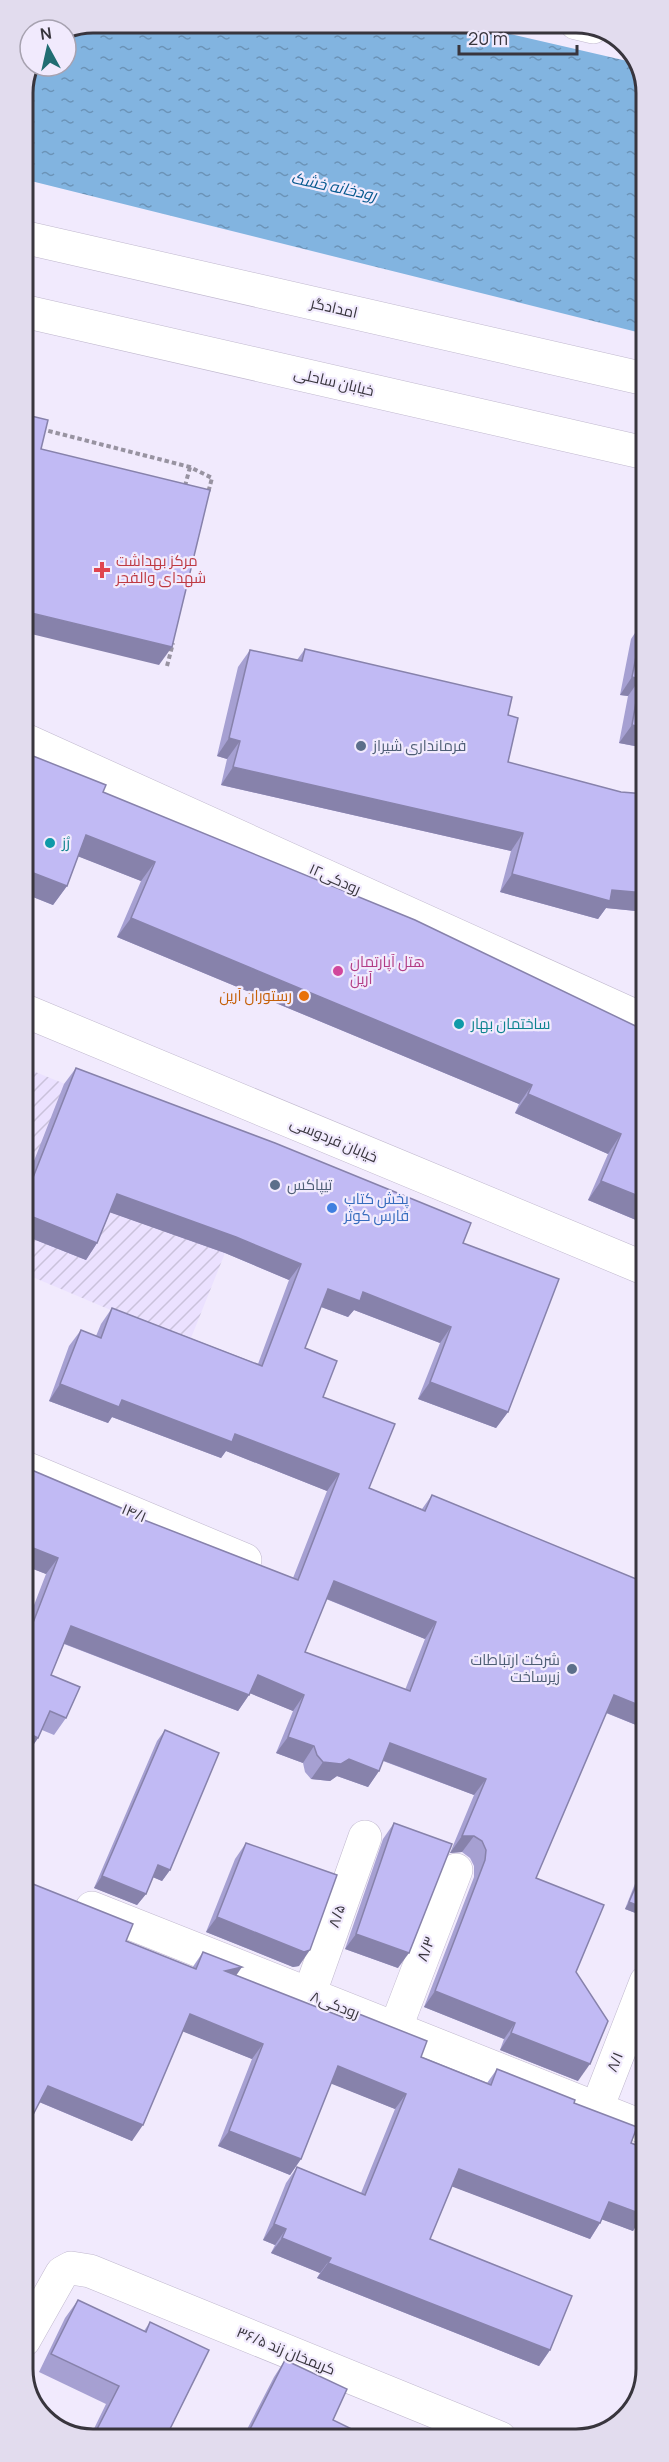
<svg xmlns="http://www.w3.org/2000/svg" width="669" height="2462" font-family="Manrope,Cairo,sans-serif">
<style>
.industrial{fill:url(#industrial-furrows)}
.water{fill:url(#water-ripples)}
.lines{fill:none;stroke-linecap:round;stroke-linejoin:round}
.minor-casing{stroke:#c0b8ce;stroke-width:34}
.major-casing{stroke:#c0b8ce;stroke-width:34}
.path{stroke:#9893a1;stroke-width:4;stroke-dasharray:4.5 3;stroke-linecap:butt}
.minor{stroke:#fff;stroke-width:33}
.major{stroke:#fff;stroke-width:33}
.wall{fill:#a6a0d2;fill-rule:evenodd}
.shaded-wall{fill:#8782ab}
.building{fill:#c1baf4;stroke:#8782ab;stroke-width:1.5;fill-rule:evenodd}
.health-dot{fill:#e0444e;stroke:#f1eafd;stroke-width:2}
.service-dot{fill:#5c6f8a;stroke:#f1eafd;stroke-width:2}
.culture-dot{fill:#0f9aa8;stroke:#f1eafd;stroke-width:2}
.hotel-dot{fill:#d1479c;stroke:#f1eafd;stroke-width:2}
.food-dot{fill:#e8710a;stroke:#f1eafd;stroke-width:2}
.shop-dot{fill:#3f7fe0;stroke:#f1eafd;stroke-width:2}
.labels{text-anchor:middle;stroke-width:4.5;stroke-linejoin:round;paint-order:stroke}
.street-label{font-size:15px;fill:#38353d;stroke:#f1eafd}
.health-label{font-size:15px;fill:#be3a42;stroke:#f1eafd;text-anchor:start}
.service-label{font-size:15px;fill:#4e5e75;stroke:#f1eafd;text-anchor:start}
.culture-label{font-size:15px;fill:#0d838f;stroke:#f1eafd;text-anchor:start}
.hotel-label{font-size:15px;fill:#b23c85;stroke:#f1eafd;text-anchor:start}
.food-label{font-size:15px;fill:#c56008;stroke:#f1eafd;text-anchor:end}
.shop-label{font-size:15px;fill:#366cbe;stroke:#f1eafd;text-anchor:start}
.water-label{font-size:16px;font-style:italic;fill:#06598f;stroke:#f1eafd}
.rim{fill:none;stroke:#38353d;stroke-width:3}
</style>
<defs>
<pattern id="industrial-furrows" width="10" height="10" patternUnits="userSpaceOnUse" patternTransform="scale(1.5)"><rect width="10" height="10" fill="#ebe1ff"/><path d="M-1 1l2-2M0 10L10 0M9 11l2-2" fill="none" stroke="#cac2db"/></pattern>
<pattern id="water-ripples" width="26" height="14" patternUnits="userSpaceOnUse" patternTransform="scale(1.5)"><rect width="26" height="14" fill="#82b4e0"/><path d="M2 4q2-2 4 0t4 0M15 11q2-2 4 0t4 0" fill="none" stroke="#6b93b7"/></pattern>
</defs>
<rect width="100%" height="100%" fill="#f1eafd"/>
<path class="industrial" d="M23,1067L169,1126L225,1253L189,1343L23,1273Z"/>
<path class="water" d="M93,23H463L636,63L645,79V334L23,179V93L34,66H66V34Z"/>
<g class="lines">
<g class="minor-casing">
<g id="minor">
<path d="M23,739L646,1021"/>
<path d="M23,1010L646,1269"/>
<path d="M23,1467L245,1560"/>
<path d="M92,1908L646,2128"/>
<path d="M309,1995L365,1837"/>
<path d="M396,2027L456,1870"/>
<path d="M597,2108L646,1982"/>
<path d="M24,2340L62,2273L71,2268L90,2271L500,2438"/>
</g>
</g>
<g class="major-casing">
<g id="major">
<path d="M576,23L593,27"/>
<path d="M23,237L645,379"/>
<path d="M23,311L645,453"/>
</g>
</g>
<g class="path">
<path d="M41,429L190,467L212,478L208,493"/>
<path d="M185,486L190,467"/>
<path d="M167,666L173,643"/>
</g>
<use href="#minor" class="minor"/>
<use href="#major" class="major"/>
</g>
<g class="wall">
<path d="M643,621H645V748L619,743L628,696L620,695L631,639Z"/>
<path d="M305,649L508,715V762L621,792L646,794V912L606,908L598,919L500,892L511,851L221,785L227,759L217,756L238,667L250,650L297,660Z"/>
<path d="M23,752L103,792L646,1031V1219L639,1216L636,1220L588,1200L608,1154L515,1113L519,1104L117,937L141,881L78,856L67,886L53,905L23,893Z"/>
<path d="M76,1068L463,1243L508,1412L496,1428L418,1399L440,1343L354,1310L348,1317L321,1307L305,1348L323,1397L369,1488L422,1509L432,1495L646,1583V1729L606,1713L536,1878L576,1972L578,2081L500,2050L504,2039L424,2007L474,1877V1866L470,1858L462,1852L450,1853L474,1795L383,1761L379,1771L368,1787L337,1776L330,1781L311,1779L305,1772L303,1763L276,1753L293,1711L250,1693L238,1711L64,1644L51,1675L66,1718L54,1735L42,1730L38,1738L27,1754L24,1631L46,1574L23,1565V1464L27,1468L139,1518L293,1578L327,1491L226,1451L221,1458L112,1417L108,1423L49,1401L69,1346L81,1330L96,1336L101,1324L112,1308L258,1364L289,1280L225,1253L110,1212L97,1243L86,1260L23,1235V1189L64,1084ZM326,1599L425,1639L405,1690L305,1652Z"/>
<path d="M165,1730L170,1870L162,1881L153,1877L146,1894L137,1905L94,1888L157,1741Z"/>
<path d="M394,1823L398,1968L345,1949L383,1839Z"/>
<path d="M246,1843L299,1966L293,1967L206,1932L235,1859Z"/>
<path d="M645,1865L646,1866V1917L625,1909L640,1871Z"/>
<path d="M24,1878L28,1882L126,1941L192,1968L203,1952L236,1975L353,2022L359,2014L421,2057L487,2083L497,2069L574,2103L631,2143L637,2224L633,2231L602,2219L600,2223L590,2239L452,2186L430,2239L550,2350L539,2366L317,2278L320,2273L271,2253L275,2245L263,2240L286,2183L297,2167L361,2193L395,2109L331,2083L301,2159L290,2175L218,2146L252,2059L183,2031L132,2141L39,2102L24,2132Z"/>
<path d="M646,2033V2049L641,2047Z"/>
<path d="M78,2300L144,2331L150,2322L165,2439H89L106,2404L39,2372L65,2318Z"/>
<path d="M285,2360L333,2420L372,2439H242L274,2377Z"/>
</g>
<g class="shaded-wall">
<path d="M23,611L172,647L159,665L23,632Z"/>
<path d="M632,677L640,679L628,696L620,695Z"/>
<path d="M632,725L645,728V748L619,743Z"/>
<path d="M229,738L240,741L227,759L217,756Z"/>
<path d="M233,767L523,833L511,851L221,785Z"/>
<path d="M86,835L155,862L141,881L72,854Z"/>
<path d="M23,869L67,886L53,905L23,893Z"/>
<path d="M512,874L612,890L646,893V912L606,908L598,919L500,892Z"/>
<path d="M131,918L532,1085L519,1104L117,937Z"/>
<path d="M528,1094L621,1134L608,1154L515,1113Z"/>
<path d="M601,1181L646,1199V1219L639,1216L636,1220L588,1200Z"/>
<path d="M117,1194L236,1237L301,1264L289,1280L225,1253L106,1211Z"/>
<path d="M23,1213L97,1243L86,1260L23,1235Z"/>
<path d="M328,1289L363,1292L451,1327L440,1343L354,1310L348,1317L316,1305Z"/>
<path d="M430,1382L508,1412L496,1428L418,1399Z"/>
<path d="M60,1384L122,1400L235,1434L339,1474L327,1491L226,1451L221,1458L112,1417L108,1423L49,1401Z"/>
<path d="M23,1544L58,1558L46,1574L23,1565Z"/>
<path d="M334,1581L436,1622L425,1639L322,1597Z"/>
<path d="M71,1626L249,1695L238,1711L60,1642Z"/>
<path d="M258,1675L304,1695L293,1711L247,1692Z"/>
<path d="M614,1695L646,1708V1729L602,1711Z"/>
<path d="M24,1731L38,1738L27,1754L24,1753Z"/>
<path d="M288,1737L314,1746L303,1763L276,1753Z"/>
<path d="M390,1743L486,1779L474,1795L379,1759Z"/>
<path d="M349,1759L379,1771L368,1787L337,1776L330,1781L311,1779L323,1762Z"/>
<path d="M462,1836H474L462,1852L450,1853Z"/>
<path d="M158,1865L170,1870L162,1881L150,1876Z"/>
<path d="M102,1876L146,1894L137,1905L94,1888Z"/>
<path d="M629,1902L646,1909V1917L625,1909Z"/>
<path d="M217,1917L310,1950L299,1966L293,1967L206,1932Z"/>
<path d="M356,1934L409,1953L398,1968L345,1949Z"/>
<path d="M242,1967L231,1983L225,1971Z"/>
<path d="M435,1991L515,2023L504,2039L424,2007Z"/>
<path d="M190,2014L263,2044L252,2059L179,2030Z"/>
<path d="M24,2017L32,2020L24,2031Z"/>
<path d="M511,2033L590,2064L578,2081L500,2050Z"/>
<path d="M646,2039V2049L641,2047Z"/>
<path d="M338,2066L406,2094L395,2109L327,2082Z"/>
<path d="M48,2086L143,2125L132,2141L37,2101Z"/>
<path d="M229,2131L301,2159L290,2175L218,2146Z"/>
<path d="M459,2169L600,2223L590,2239L448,2185Z"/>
<path d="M609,2202L646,2208V2227L637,2224L633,2231L598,2218Z"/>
<path d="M274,2224L286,2229L275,2245L263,2240Z"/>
<path d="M282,2238L331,2258L320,2273L271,2253Z"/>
<path d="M328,2263L550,2350L539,2366L317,2278Z"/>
</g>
<g class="building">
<path d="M23,414L48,420L41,449L210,490L172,647L23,611Z"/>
<path d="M643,621H645V728L632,725L640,679L632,677Z"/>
<path d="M305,649L512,697L508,715L518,718L508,762L621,792L646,794V893L612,890L610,901L512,874L523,833L233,767L240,741L229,738L250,650L302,661Z"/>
<path d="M23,752L106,785L103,792L415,920L646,1031V1199L601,1181L621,1134L528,1094L532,1085L131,918L155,862L86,835L67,886L23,869Z"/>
<path d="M76,1068L275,1143L471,1223L463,1243L559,1279L508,1412L430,1382L451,1327L363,1292L360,1301L328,1289L305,1348L337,1361L323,1397L395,1424L369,1488L425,1511L432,1495L646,1583V1708L614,1695L536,1878L604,1905L576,1972L608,2021L590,2064L511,2033L515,2023L435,1991L485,1860L486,1850L482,1841L474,1836H462L486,1779L390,1743L379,1771L349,1759L341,1764L323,1762L317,1755L314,1746L288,1737L304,1695L258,1675L249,1695L71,1626L51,1675L80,1687L66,1718L50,1711L38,1738L24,1731L23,1631L29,1633L58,1558L23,1544V1464L27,1468L140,1516L139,1518L298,1580L339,1474L235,1434L232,1442L122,1400L119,1407L60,1384L81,1330L101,1338L112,1308L262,1366L301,1264L236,1237L117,1194L97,1243L23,1213V1203ZM334,1581L436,1622L410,1691L305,1652Z"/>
<path d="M165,1730L219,1753L170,1870L158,1865L146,1894L102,1876Z"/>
<path d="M394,1823L452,1844L409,1953L356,1934Z"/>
<path d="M246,1843L337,1875L310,1950L304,1952L217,1917Z"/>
<path d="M645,1865L646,1866V1909L629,1902Z"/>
<path d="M24,1878L28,1882L133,1924L126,1941L196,1969L203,1952L242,1967L225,1971L355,2022L359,2014L427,2041L421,2057L491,2085L497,2069L575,2100L574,2103L637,2127L631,2143L646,2149V2208L644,2215L609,2202L600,2223L459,2169L430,2239L572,2296L550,2350L328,2263L331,2258L282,2238L286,2229L274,2224L297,2167L365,2195L406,2094L338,2066L301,2159L229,2131L263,2044L190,2014L143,2125L48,2086L24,2132V2039L32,2020L24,2017Z"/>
<path d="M78,2300L146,2332L150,2322L209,2350L165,2439H92L119,2386L51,2354Z"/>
<path d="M285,2360L347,2389L333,2420L372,2439H245Z"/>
</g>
<path class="health-dot" d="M99 561h6v6h6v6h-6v6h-6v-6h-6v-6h6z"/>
<g class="service-dot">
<circle cx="361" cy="746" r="6"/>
<circle cx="275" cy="1185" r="6"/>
<circle cx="572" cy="1669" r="6"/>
</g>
<g class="culture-dot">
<circle cx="50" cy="843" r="6"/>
<circle cx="459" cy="1024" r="6"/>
</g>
<circle class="hotel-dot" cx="338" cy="971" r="6"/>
<circle class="food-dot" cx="304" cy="996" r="6"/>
<circle class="shop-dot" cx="332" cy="1208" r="6"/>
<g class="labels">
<g class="street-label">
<text transform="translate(334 308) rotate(13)" y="5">امدادگر</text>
<text transform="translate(334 382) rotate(13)" y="5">خیابان ساحلی</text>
<text transform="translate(335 879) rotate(24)" y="5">رودکی۱۲</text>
<text transform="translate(334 1140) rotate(23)" y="5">خیابان فردوسی</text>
<text transform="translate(134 1513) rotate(23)" y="5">۱۴/۱</text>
<text transform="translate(337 1916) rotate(-71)" y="5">۸/۵</text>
<text transform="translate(426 1949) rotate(-69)" y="5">۸/۳</text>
<text transform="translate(335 2005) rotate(21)" y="5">رودکی۸</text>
<text transform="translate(615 2062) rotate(-68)" y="5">۸/۱</text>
<text transform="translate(286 2351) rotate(22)" y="5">کریمخان زند ۳۶/۵</text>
</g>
<g class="health-label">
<text x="116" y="566">مرکز بهداشت<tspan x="116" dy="17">شهدای والفجر</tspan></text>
</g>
<g class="service-label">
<text x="373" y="751">فرمانداری شیراز</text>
<text x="287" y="1190">تیپاکس</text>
<text x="560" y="1665" text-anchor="end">شرکت ارتباطات<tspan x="560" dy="17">زیرساخت</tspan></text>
</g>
<g class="culture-label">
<text x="62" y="848">رُز</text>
<text x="471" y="1029">ساختمان بهار</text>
</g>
<g class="hotel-label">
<text x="350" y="967">هتل آپارتمان<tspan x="350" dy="17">آرین</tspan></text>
</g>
<g class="food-label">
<text x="292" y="1001">رستوران آرین</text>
</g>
<g class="shop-label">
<text x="344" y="1204">پخش کتاب<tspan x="344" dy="17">فارس کوثر</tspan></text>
</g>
<g class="water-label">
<text transform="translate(334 186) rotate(12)" y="6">رودخانه خشک</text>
</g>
</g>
<path d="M0 0H669V2462H0ZM93 33H576A60 60 0 0 1 636 93V2369A60 60 0 0 1 576 2429H93A60 60 0 0 1 33 2369V93A60 60 0 0 1 93 33Z" fill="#e2dcee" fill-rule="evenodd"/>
<path class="rim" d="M93 33H576A60 60 0 0 1 636 93V2369A60 60 0 0 1 576 2429H93A60 60 0 0 1 33 2369V93A60 60 0 0 1 93 33Z"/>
<g transform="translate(48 48) rotate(352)"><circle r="28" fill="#f1eafd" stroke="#a7a2b0" stroke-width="1.5"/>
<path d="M0-4.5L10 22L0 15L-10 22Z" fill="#216d72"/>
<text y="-9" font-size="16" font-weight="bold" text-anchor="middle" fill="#38353d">N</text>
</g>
<path d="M459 45v9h118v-9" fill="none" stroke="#38353d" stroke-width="3"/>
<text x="468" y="45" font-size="18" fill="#38353d" stroke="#f1eafd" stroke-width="4.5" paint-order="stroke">20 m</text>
</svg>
